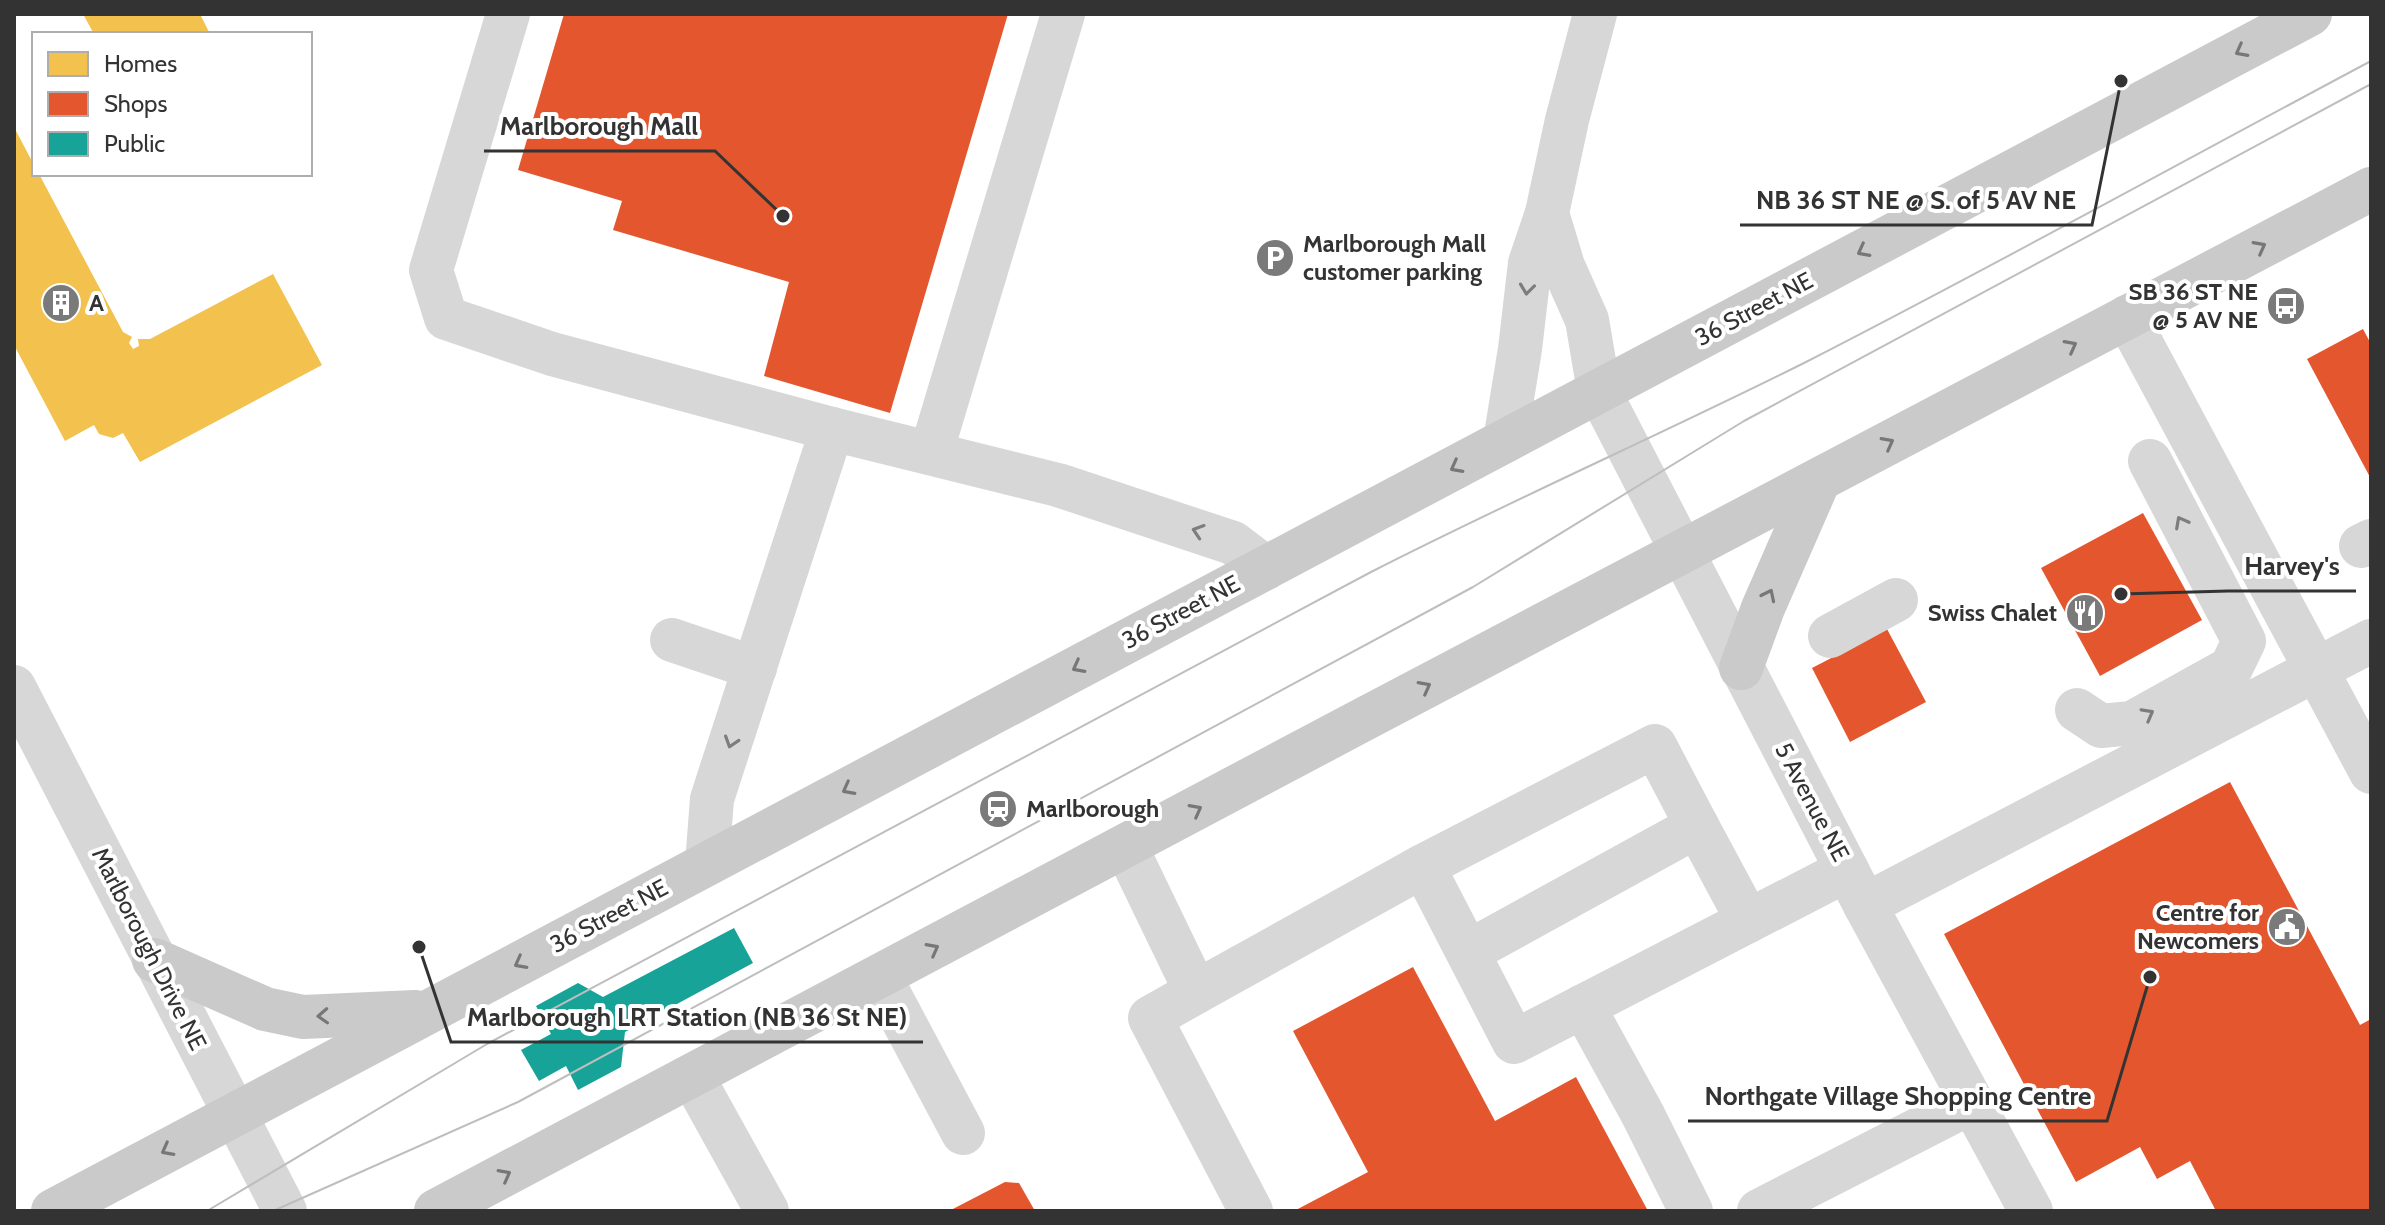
<svg xmlns="http://www.w3.org/2000/svg" width="2385" height="1225" font-family="Cabin,sans-serif">
<style>
.homes{fill:#f2c14e}
.shops{fill:#e4572e}
.public{fill:#17a398}
.lines{fill:none;stroke-linecap:round;stroke-linejoin:round}
.minor{stroke:#d7d7d7;stroke-width:44}
.major{stroke:#cacaca;stroke-width:44}
.tram{stroke:#bebebe;stroke-width:2}
.oneway{stroke:#777}
.oneway2{stroke:#7d7d7d}
.labels{text-anchor:middle;stroke-width:8;stroke-linejoin:round;paint-order:stroke}
.poi-label{font-size:24px;font-weight:bold;fill:#333;stroke:#fff;text-anchor:start}
.street-label{font-size:24px;fill:#333;stroke:#fff}
.leader{fill:none;stroke:#333;stroke-width:3}
.callout-dot{fill:#333;stroke:#fff;stroke-width:3}
.callout-label{font-size:26px;text-anchor:middle;font-weight:bold;fill:#333;stroke:#fff;stroke-width:8;stroke-linejoin:round;paint-order:stroke}
</style>
<rect width="100%" height="100%" fill="#fff"/>
<g class="homes">
<path d="M83,14H200L210,34H94Z"/>
<path d="M14,127L34,165V174H39L123,332L132,337L129,343L133,349L139,346L138,339H150L273,274L322,365L140,462L123,433L113,438L99,434L94,425L65,441L14,345Z"/>
</g>
<g class="shops">
<path d="M564,14H1008L890,413L764,376L789,282L613,230L622,201L518,170Z"/>
<path d="M2363,329L2371,344V479L2307,359Z"/>
<path d="M2143,513L2202,620L2100,676L2041,568Z"/>
<path d="M1887,629L1926,702L1850,742L1812,668Z"/>
<path d="M2230,782L2360,1025L2371,1019V1211H2216L2190,1161L2157,1179L2140,1147L2076,1182L1944,934Z"/>
<path d="M1413,967L1495,1121L1576,1077L1648,1211H1294L1368,1172L1293,1031Z"/>
<path d="M1005,1182L1019,1183L1035,1211H949Z"/>
</g>
<path class="public" d="M734,928L753,963L625,1032L621,1067L578,1090L566,1066L539,1081L521,1050L551,1034L536,1006L578,983L603,997Z"/>
<g class="lines">
<g class="minor">
<path d="M508,14L431,270L446,318L552,354L832,429L1058,485L1233,543L1266,568"/>
<path d="M1547,213L1563,266L1587,320L1599,391L1865,905L2031,1211"/>
<path d="M2127,317L2371,772"/>
<path d="M1505,441L1520,349L1530,263L1547,213L1567,120L1595,14"/>
<path d="M931,453L1063,14"/>
<path d="M2361,546L2371,541"/>
<path d="M1830,636L1896,600"/>
<path d="M672,640L755,668"/>
<path d="M14,687L285,1211"/>
<path d="M2077,710L2101,726L2132,723L2231,668L2244,641L2150,461"/>
<path d="M1697,826L1748,921"/>
<path d="M1126,847L1196,992L1423,866"/>
<path d="M707,864L712,799L832,429"/>
<path d="M1865,905L2371,641"/>
<path d="M1468,952L1697,826L1655,746L1423,866L1514,1042L1847,870"/>
<path d="M880,977L963,1133"/>
<path d="M1196,992L1150,1018L1251,1211"/>
<path d="M1583,1006L1642,1113L1691,1211"/>
<path d="M692,1076L767,1211"/>
<path d="M1759,1211L1972,1102"/>
</g>
<g class="major">
<path d="M1741,668L1763,608L1819,480"/>
<path d="M154,960L265,1009L303,1017L415,1012"/>
<path d="M53,1211L2310,14"/>
<path d="M436,1211C1081,871 1724,525 2371,189"/>
</g>
<g class="tram">
<path d="M207,1211L487,1044L1371,572C1514,499 1662,434 1806,362C1996,265 2183,161 2371,61"/>
<path d="M273,1211L518,1102L1473,587L1744,421L2371,84"/>
</g>
</g>
<defs><path id="oneway-chevron" d="M-2-3.5L2.5 0L-2 3.5" fill="none" stroke-width="1.6" stroke-linecap="round" stroke-linejoin="round" transform="scale(2)"/></defs>
<g class="oneway">
<use href="#oneway-chevron" transform="translate(2241 51) rotate(152)"/>
<use href="#oneway-chevron" transform="translate(2260 247) rotate(-28)"/>
<use href="#oneway-chevron" transform="translate(1863 251) rotate(152)"/>
<use href="#oneway-chevron" transform="translate(2071 346) rotate(-28)"/>
<use href="#oneway-chevron" transform="translate(1888 443) rotate(-28)"/>
<use href="#oneway-chevron" transform="translate(1456 467) rotate(152)"/>
<use href="#oneway-chevron" transform="translate(1769 595) rotate(-64)"/>
<use href="#oneway-chevron" transform="translate(1078 667) rotate(152)"/>
<use href="#oneway-chevron" transform="translate(1425 687) rotate(-28)"/>
<use href="#oneway-chevron" transform="translate(848 789) rotate(152)"/>
<use href="#oneway-chevron" transform="translate(1196 810) rotate(-28)"/>
<use href="#oneway-chevron" transform="translate(933 949) rotate(-28)"/>
<use href="#oneway-chevron" transform="translate(520 963) rotate(152)"/>
<use href="#oneway-chevron" transform="translate(323 1016) rotate(177)"/>
<use href="#oneway-chevron" transform="translate(167 1150) rotate(152)"/>
<use href="#oneway-chevron" transform="translate(505 1175) rotate(-28)"/>
</g>
<g class="oneway2">
<use href="#oneway-chevron" transform="translate(1527 289) rotate(97)"/>
<use href="#oneway-chevron" transform="translate(2181 522) rotate(-118)"/>
<use href="#oneway-chevron" transform="translate(1198 531) rotate(-162)"/>
<use href="#oneway-chevron" transform="translate(2148 714) rotate(-29)"/>
<use href="#oneway-chevron" transform="translate(731 742) rotate(108)"/>
</g>
<defs>
<g id="parking-disc" transform="scale(2)"><circle r="9.5" fill="#7a7a7a" stroke="#fff"/><path d="M-3.5-5.5H1a3.5 3.5 0 0 1 0 7H-1V5.5H-3.5ZM-1-3.4V-.6H.8a1.4 1.4 0 0 0 0-2.8Z" fill="#fff"/></g>
<g id="building-disc" transform="scale(2)"><circle r="9.5" fill="#7a7a7a" stroke="#fff"/><path d="M-4-6H4V6H1V3H-1V6H-4ZM-2.5-4.3h1.7v1.8h-1.7ZM.8-4.3h1.7v1.8H.8ZM-2.5-1h1.7V.8h-1.7ZM.8-1h1.7V.8H.8Z" fill="#fff"/></g>
<g id="bus-disc" transform="scale(2)"><circle r="9.5" fill="#7a7a7a" stroke="#fff"/><path d="M-5-6H5V4H4V6H2V4H-2V6H-4V4H-5ZM-3.5-4V0h7V-4ZM-3.5 1.2v1.5H-2V1.2ZM2 1.2v1.5H3.5V1.2Z" fill="#fff"/></g>
<g id="restaurant-disc" transform="scale(2)"><circle r="9.5" fill="#7a7a7a" stroke="#fff"/><path d="M-5-6h1v4h1v-4h1v4h1v-4h1v5L-1.5 .5V6h-2V.5L-5-1ZM5-6V6H3V1.5H1.5Q1.5-4 5-6Z" fill="#fff"/></g>
<g id="station-disc" transform="scale(2)"><circle r="9.5" fill="#7a7a7a" stroke="#fff"/><path d="M-3-6H3Q5-6 5-4V2Q5 4 3 4L4.5 6H3L1.5 4h-3L-3 6H-4.5L-3 4Q-5 4-5 2V-4Q-5-6-3-6ZM-3.5-4v3h7v-3ZM-3.5 1v1.5H-2V1ZM2 1v1.5H3.5V1Z" fill="#fff"/></g>
<g id="civic-disc" transform="scale(2)"><circle r="9.5" fill="#7a7a7a" stroke="#fff"/><path d="M-.6-6.5H3V-4.5H.6V-3L4-1V1h2V6H-6V1h2V-1L-.6-3ZM-1.2 2.5V6h2.4V2.5Z" fill="#fff"/></g>
</defs>
<g fill-rule="evenodd">
<use href="#parking-disc" x="1275" y="258"/>
<use href="#building-disc" x="61" y="303"/>
<use href="#bus-disc" x="2286" y="306"/>
<use href="#restaurant-disc" x="2085" y="613"/>
<use href="#station-disc" x="998" y="809"/>
<use href="#civic-disc" x="2287" y="927"/>
</g>
<g class="labels">
<g class="poi-label">
<text x="1303" y="252">Marlborough Mall<tspan x="1303" dy="28">customer parking</tspan></text>
<text x="2258" y="300" text-anchor="end">SB 36 ST NE<tspan x="2258" dy="28">@ 5 AV NE</tspan></text>
<text x="89" y="311">A</text>
<text x="2057" y="621" text-anchor="end">Swiss Chalet</text>
<text x="1026" y="817">Marlborough</text>
<text x="2259" y="921" text-anchor="end">Centre for<tspan x="2259" dy="28">Newcomers</tspan></text>
</g>
<g class="street-label">
<text transform="translate(1754 309) rotate(-28)" y="8">36 Street NE</text>
<text transform="translate(1181 612) rotate(-28)" y="8">36 Street NE</text>
<text transform="translate(1812 802) rotate(62)" y="8">5 Avenue NE</text>
<text transform="translate(609 916) rotate(-28)" y="8">36 Street NE</text>
<text transform="translate(149 949) rotate(63)" y="8">Marlborough Drive NE</text>
</g>
</g>
<path class="leader" d="M783 216L715 151H484M2121 81L2092 225H1740M2121 594L2228 591H2356M419 947L451 1042H923M2150 977L2107 1121H1688"/>
<g class="callout-dot">
<circle cx="783" cy="216" r="8"/>
<circle cx="2121" cy="81" r="8"/>
<circle cx="2121" cy="594" r="8"/>
<circle cx="419" cy="947" r="8"/>
<circle cx="2150" cy="977" r="8"/>
</g>
<g class="callout-label">
<text x="599" y="135">Marlborough Mall</text>
<text x="1916" y="209">NB 36 ST NE @ S. of 5 AV NE</text>
<text x="2292" y="575">Harvey's</text>
<text x="687" y="1026">Marlborough LRT Station (NB 36 St NE)</text>
<text x="1898" y="1105">Northgate Village Shopping Centre</text>
</g>
<rect width="2385" height="1225" fill="none" stroke="#333333" stroke-width="32"/>
<rect x="32" y="32" width="280" height="144" fill="#ffffff" stroke="#adadad" stroke-width="2"/>
<rect x="48" y="52" width="40" height="24" fill="#f2c14e" stroke="#adadad" stroke-width="2"/>
<text x="104" y="72" font-size="24" fill="#333333">Homes</text>
<rect x="48" y="92" width="40" height="24" fill="#e4572e" stroke="#adadad" stroke-width="2"/>
<text x="104" y="112" font-size="24" fill="#333333">Shops</text>
<rect x="48" y="132" width="40" height="24" fill="#17a398" stroke="#adadad" stroke-width="2"/>
<text x="104" y="152" font-size="24" fill="#333333">Public</text>
</svg>
